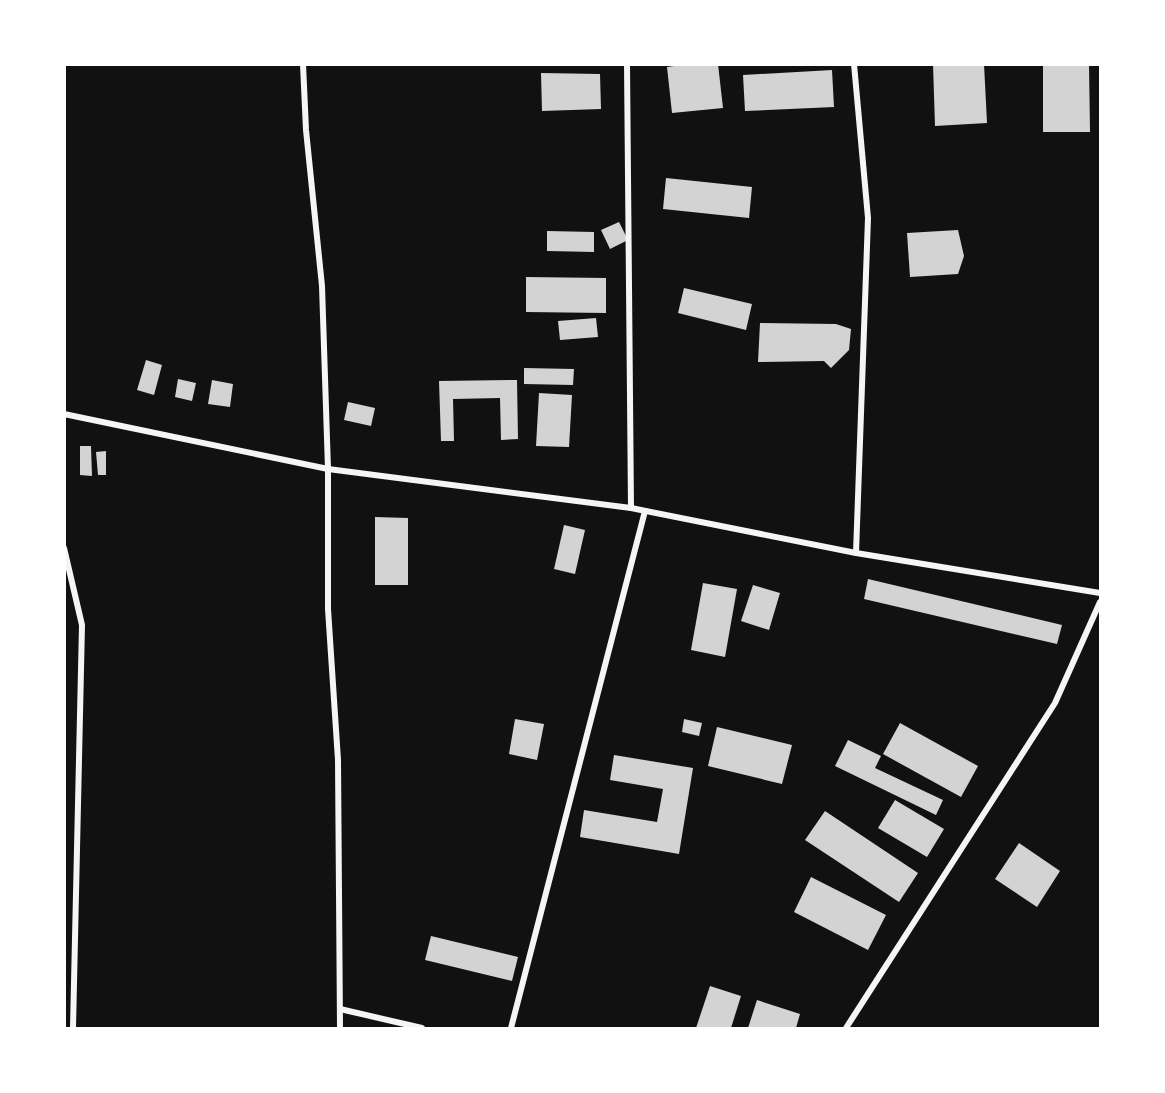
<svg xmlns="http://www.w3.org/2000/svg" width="1165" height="1093" font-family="'Roboto Serif',serif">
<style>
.building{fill:#d3d3d3}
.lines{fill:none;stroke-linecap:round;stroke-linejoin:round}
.minor{stroke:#f5f5f5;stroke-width:6}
</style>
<rect width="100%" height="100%" fill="#111"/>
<g class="building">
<path d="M688,64H718L723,108L672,113L667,67Z"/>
<path d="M933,64H984L987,123L935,126Z"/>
<path d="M1043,64H1089L1090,132H1043Z"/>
<path d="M832,70L834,107L745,111L743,75Z"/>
<path d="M541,73L600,74L601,109L542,111Z"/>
<path d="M666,178L752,187L749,218L663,209Z"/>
<path d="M619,222L628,240L610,249L601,230Z"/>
<path d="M958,230L964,256L958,274L910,277L907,233Z"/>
<path d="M547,231L594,232V252L547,251Z"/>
<path d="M526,277L606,278V313L526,312Z"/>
<path d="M684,288L752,304L746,330L678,313Z"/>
<path d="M596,318L598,337L560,340L558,321Z"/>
<path d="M760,323L836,324L851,329L849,350L831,368L824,361L758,362Z"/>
<path d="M146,360L162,365L154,395L137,390Z"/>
<path d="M524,368L574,369L573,385L524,384Z"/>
<path d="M178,379L196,383L192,401L175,397Z"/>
<path d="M212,380L233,384L230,407L208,404Z"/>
<path d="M517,380L518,439L501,440L500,398L453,399L454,441H441L439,381Z"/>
<path d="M539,393L572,395L569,447L536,446Z"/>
<path d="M348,402L375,408L371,426L344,420Z"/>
<path d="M80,446H91L92,476L80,475Z"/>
<path d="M106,451V475H98L96,452Z"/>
<path d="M375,517L408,518V585H375Z"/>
<path d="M564,525L585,530L575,574L554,569Z"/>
<path d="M868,579L1062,625L1057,644L864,599Z"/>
<path d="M703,583L737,589L725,657L691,650Z"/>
<path d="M753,585L780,593L769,630L741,621Z"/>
<path d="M515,719L544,724L537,760L509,754Z"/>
<path d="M684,719L702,723L699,736L682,732Z"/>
<path d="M900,723L978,766L961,797L883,754Z"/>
<path d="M717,727L792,745L782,784L708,766Z"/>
<path d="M848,740L881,756L875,768L943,800L936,815L835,766Z"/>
<path d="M614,755L693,768L679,854L580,837L584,810L657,822L663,789L610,780Z"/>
<path d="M895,800L944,829L927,857L878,828Z"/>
<path d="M825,811L918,873L899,902L805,840Z"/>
<path d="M1019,843L1060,871L1037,907L995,879Z"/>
<path d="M811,877L886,915L868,950L794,912Z"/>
<path d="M431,936L518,957L512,981L425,960Z"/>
<path d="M710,986L741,996L731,1028H696Z"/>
<path d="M757,1000L800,1014L796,1028H748Z"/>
</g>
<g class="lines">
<g class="minor">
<path d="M303,64L306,130L322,286L328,469V609L338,760L340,1028"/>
<path d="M627,64L631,508"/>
<path d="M854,64L868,218L856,553"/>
<path d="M64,414L328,469L631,508L856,553L1100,593"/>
<path d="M64,548L82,625L73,1028"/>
<path d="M340,1009L422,1028"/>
<path d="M511,1028L645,511"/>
<path d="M846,1028L1055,703L1100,602"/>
</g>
</g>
<rect width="1165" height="1093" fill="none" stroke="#ffffff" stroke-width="132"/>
</svg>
